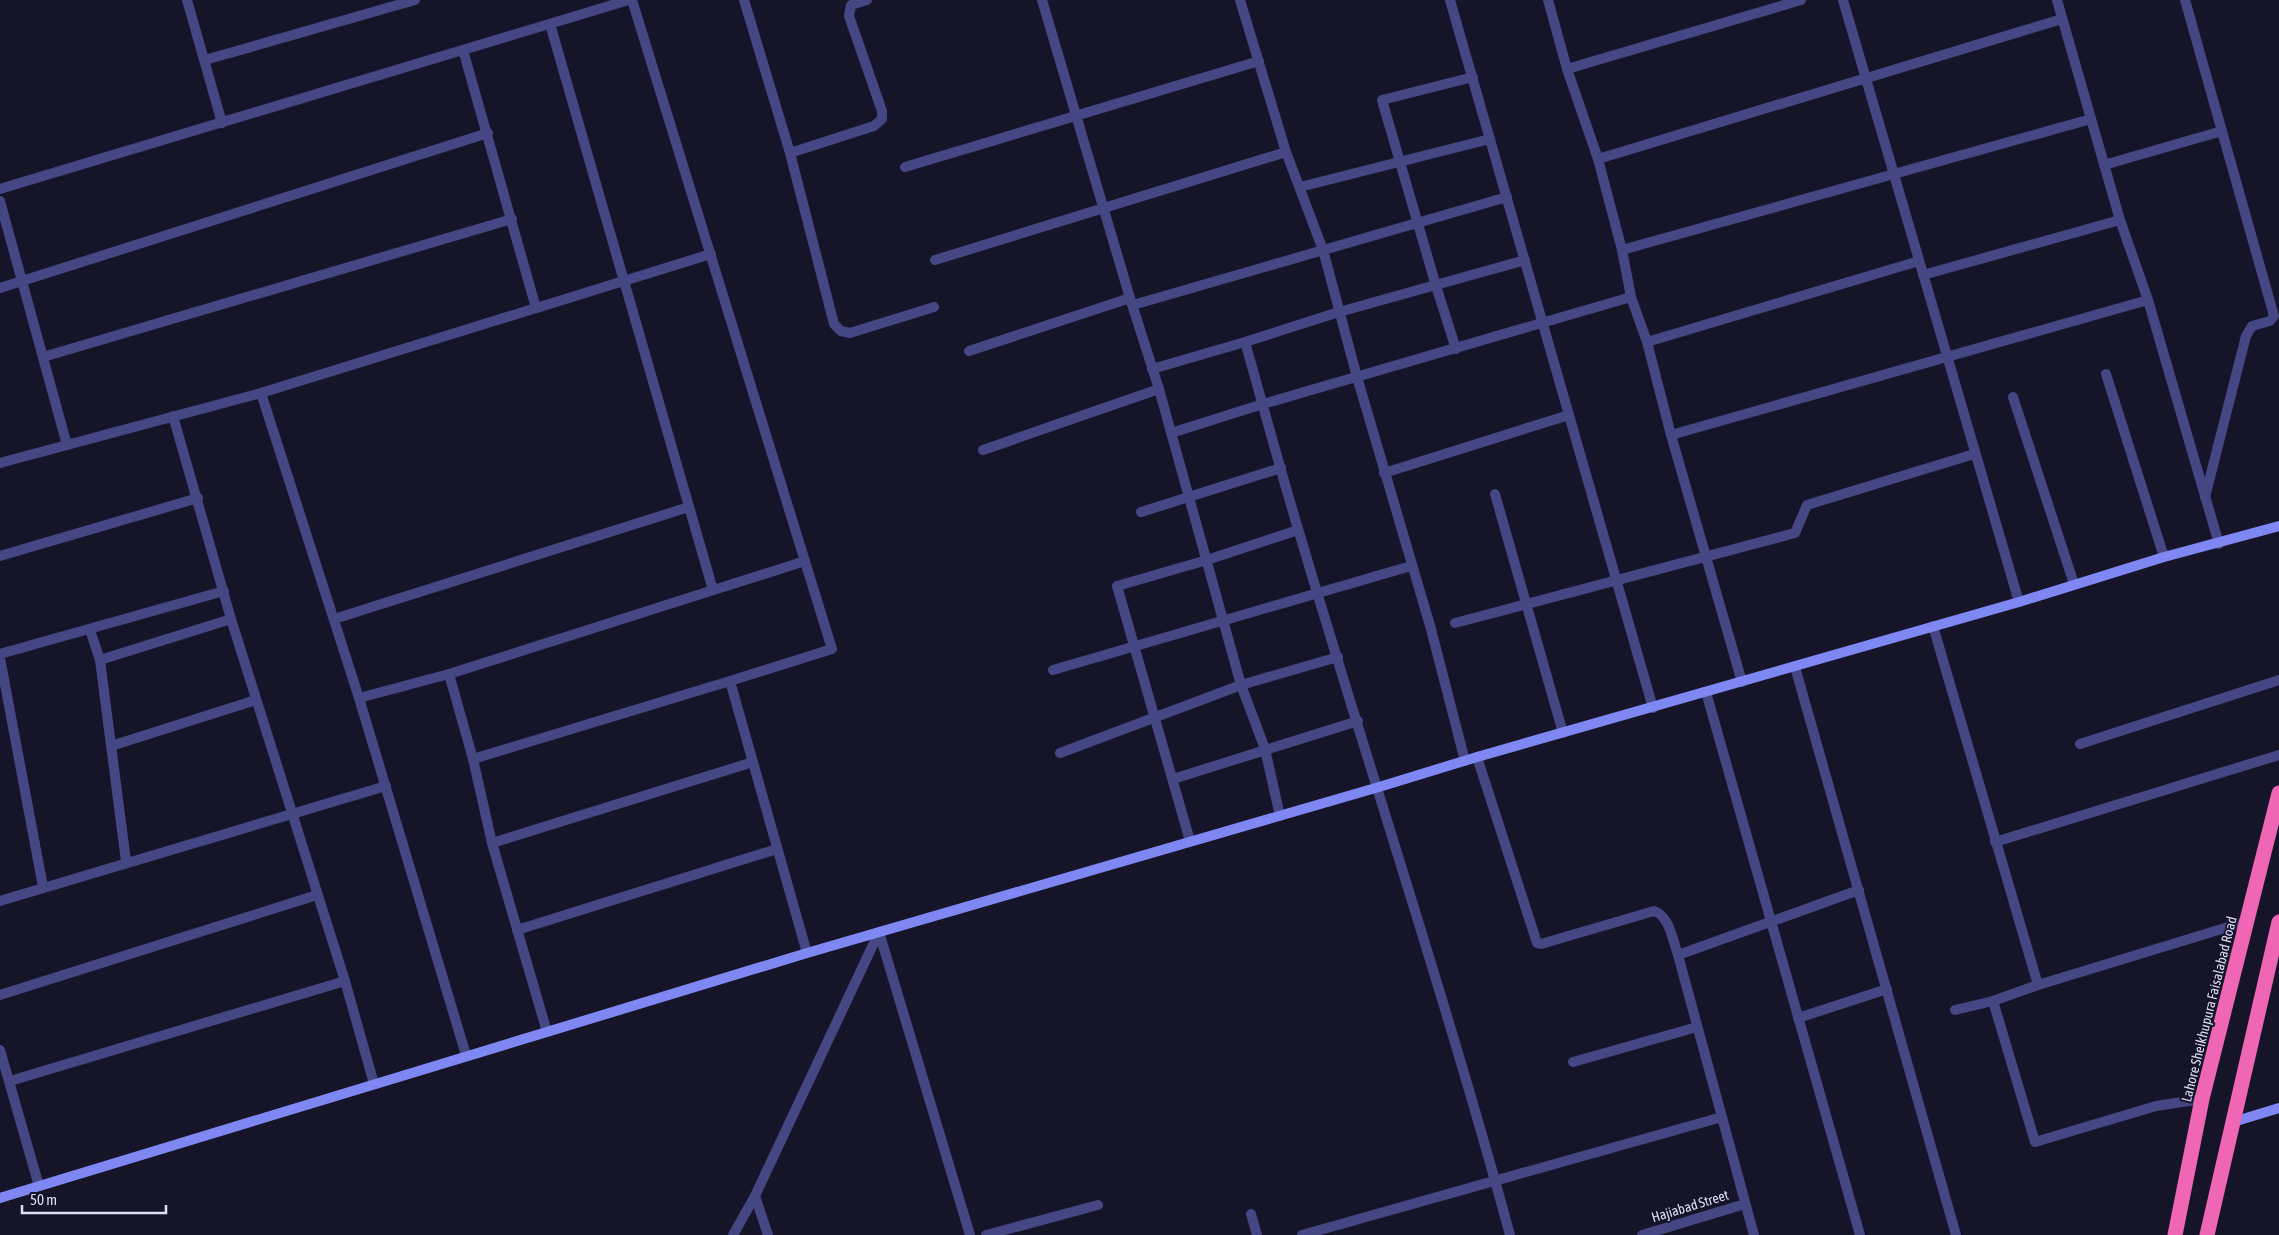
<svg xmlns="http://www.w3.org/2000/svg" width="2279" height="1235" font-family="'Asap Condensed',sans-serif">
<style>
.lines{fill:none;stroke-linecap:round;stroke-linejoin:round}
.street{stroke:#444783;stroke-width:10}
.secondary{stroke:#7f87f2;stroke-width:10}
.highway{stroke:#ef66b5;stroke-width:15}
.labels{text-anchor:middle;stroke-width:4;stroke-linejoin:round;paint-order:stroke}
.street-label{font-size:14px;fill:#dfdffc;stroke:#151429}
</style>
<rect width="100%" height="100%" fill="#151429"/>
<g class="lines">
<g class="street">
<path d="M187,0L222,123"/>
<path d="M632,0L832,649L730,681L807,953"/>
<path d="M744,0L790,153L874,126L882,119V111L849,16L851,5L867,0"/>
<path d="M1042,0L1130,298L1159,389L1241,685L1265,749L1280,816"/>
<path d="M1240,0L1286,152L1323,250L1357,377L1431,629L1465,761"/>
<path d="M1450,0L1653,708"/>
<path d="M1548,0L1567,69L1598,159L1622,250L1631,297L1647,342L1671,435L1742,682"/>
<path d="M1843,0L2019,602"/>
<path d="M2057,0L2120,220L2148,300L2219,544"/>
<path d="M2185,0L2274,316L2270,321L2252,326L2246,336L2205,497"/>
<path d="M550,24L713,590"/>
<path d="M463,50L536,308"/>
<path d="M205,60L415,0"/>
<path d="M1567,69L1801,0"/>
<path d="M790,153L834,324L841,331L850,333L934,307"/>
<path d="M1598,159L2062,19"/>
<path d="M2104,165L2222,131"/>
<path d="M905,167L1259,61"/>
<path d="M1300,187L1490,139"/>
<path d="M0,189L629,0"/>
<path d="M0,201L67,445"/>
<path d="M1622,250L2091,119"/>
<path d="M935,260L1286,152"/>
<path d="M1923,275L2120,220"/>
<path d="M0,288L488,133"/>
<path d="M1133,305L1507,197"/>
<path d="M1245,342C1263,405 1280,469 1299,532C1368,766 1446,999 1510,1235"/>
<path d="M1647,342L1919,261"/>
<path d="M1456,349L1436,286L1382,100L1473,77"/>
<path d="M969,351L1130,298"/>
<path d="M43,357L512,219"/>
<path d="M1152,369L1245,342L1339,312L1525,260"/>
<path d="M2106,374L2164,557"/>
<path d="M261,393L359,698L466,1055"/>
<path d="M2013,397L2074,584"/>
<path d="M173,416L231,619L345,981L374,1084"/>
<path d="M1171,433L1263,404L1631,297"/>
<path d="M1671,435L2148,300"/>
<path d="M983,450L1159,389"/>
<path d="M0,463L261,393L711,254"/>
<path d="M1384,473L1569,415"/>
<path d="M1495,494L1563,733"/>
<path d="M1141,512L1281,468"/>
<path d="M0,556L198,498"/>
<path d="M334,619L689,507"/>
<path d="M1455,623L1795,533L1807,505L1974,454"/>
<path d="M1933,626L2038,985L2248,921"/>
<path d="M90,630L100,660L126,861"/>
<path d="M0,654L224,591"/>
<path d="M0,658L43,887"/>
<path d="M100,660L231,619"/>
<path d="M1795,667L1956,1235"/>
<path d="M1053,670L1411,566"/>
<path d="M449,674L473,759L492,843L547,1032"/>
<path d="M1706,692L1860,1235"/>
<path d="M359,698L449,674L805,561"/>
<path d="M2080,744L2279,680"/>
<path d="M111,746L256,700"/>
<path d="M1060,753L1241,685L1338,657"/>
<path d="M1477,757L1537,943L1541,944L1654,911C1669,915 1673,941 1678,955L1754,1235"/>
<path d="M473,759L730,681"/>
<path d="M1173,779L1358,721"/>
<path d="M1190,841L1117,586L1207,560L1298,530"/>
<path d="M1995,842L2279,755"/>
<path d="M492,843L753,762"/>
<path d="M0,901L386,786"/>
<path d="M517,930L777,849"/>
<path d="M879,932L970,1235"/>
<path d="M1678,955L1859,890"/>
<path d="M0,995L317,895"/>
<path d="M1993,1001L2038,985"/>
<path d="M1955,1010L1993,1001L2035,1142L2156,1106L2202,1099"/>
<path d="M1798,1018L1887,989"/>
<path d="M0,1050L39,1186"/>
<path d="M1573,1062L1697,1027"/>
<path d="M10,1081L345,981"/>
<path d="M755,1196L768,1235"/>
<path d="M1251,1214L1257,1235"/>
<path d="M733,1235L755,1196L879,932"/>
<path d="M986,1235L1098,1205"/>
<path d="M1302,1235L1722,1117"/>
<path d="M1642,1235L1745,1204"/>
</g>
<g class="secondary">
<path d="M2233,1122L2279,1108"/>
<path d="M0,1198L807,953L1379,787L1477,757L2019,602L2164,557L2279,526"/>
</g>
<g class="highway">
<path d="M2175,1235L2202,1099L2279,793"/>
<path d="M2207,1235L2279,922"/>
</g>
</g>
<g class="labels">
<g class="street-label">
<text transform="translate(2209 1009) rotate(-76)" y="5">Lahore Sheikhupura Faisalabad Road</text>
<text transform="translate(1690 1206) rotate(-17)" y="5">Hajiabad Street</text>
</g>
</g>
<path d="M22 1205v8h144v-8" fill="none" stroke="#dfdffc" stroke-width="2.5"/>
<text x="30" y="1205" font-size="15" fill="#dfdffc" stroke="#151429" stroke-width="4" paint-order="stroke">50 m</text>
</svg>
